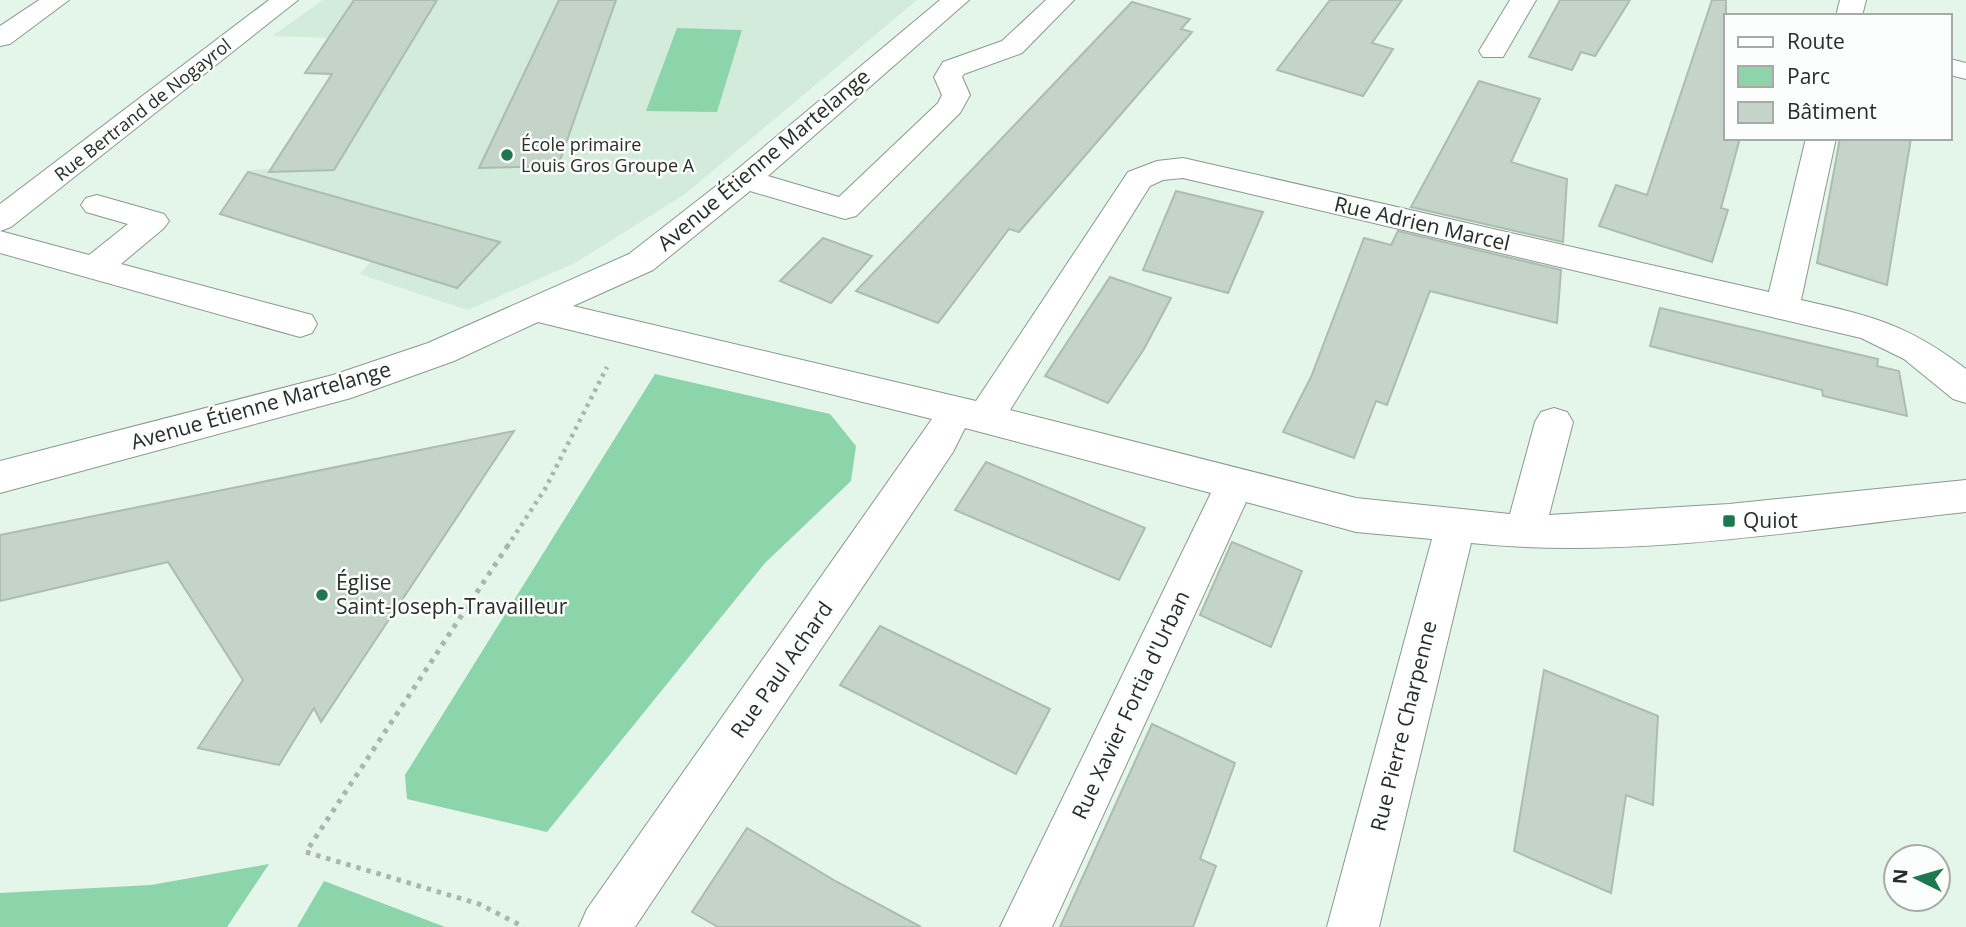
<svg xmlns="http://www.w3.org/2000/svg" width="1966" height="927" font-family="'Open Sans',sans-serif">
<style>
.built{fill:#d3ebdb}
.green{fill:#8cd4aa}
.building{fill:#c4d4c9;stroke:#acbcb1;stroke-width:2}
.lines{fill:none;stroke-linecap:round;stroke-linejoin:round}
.minor-casing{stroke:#8a998f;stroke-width:2}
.path-far1{stroke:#a8b6ad;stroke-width:4.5;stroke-dasharray:3.5 5;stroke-linecap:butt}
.path{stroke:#a8b6ad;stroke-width:5;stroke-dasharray:4.5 6;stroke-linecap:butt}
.minor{fill:#fff;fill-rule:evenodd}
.poi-dot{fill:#1d784d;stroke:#fbfefc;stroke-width:2.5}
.labels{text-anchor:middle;stroke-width:5;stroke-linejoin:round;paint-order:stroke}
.far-street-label{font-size:18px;fill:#272d29;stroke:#fbfefc}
.far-poi-label{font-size:18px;fill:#272d29;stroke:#fbfefc;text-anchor:start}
.street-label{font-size:21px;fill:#272d29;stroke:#fbfefc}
.poi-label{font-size:21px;fill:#272d29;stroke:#fbfefc;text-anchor:start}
</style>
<rect width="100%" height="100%" fill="#e4f5ea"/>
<path class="built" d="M323,0H917L685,194L577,262L468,310L360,274L372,260L240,221L247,209L223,208L250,170L272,169L331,75L306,74L330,38L272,36Z"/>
<g class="green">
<path d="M677,28L742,30L717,112L646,111Z"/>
<path d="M655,374L830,414L856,446L851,481L765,563L547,832L407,799L405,775Z"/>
<path d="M269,864L227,927H0V893L151,885Z"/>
<path d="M324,881L445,927H297Z"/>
</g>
<g class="building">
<path d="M354,0H437L334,170L269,172L332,74L305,73Z"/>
<path d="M559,0H616L558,166L479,168Z"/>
<path d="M1330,0H1402L1372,43L1393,49L1363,96L1277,70Z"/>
<path d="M1560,0H1630L1595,56L1581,52L1572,70L1529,57Z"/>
<path d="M1712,0H1726V138H1740L1721,208L1728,210L1712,262L1599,226L1616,185L1647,195Z"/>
<path d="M1132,2L1190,19L1181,29L1192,32L1019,232L1009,229L938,323L856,291Z"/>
<path d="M1479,81L1540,99L1511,162L1567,179L1563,242L1411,207Z"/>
<path d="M1840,138H1911L1887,285L1817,263Z"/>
<path d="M248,172L368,206L500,242L457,288L220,214Z"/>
<path d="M1176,191L1263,212L1228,293L1143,270Z"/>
<path d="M1398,231L1561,270L1557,323L1430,291L1387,405L1376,401L1354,458L1283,432L1311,377L1364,238L1391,245Z"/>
<path d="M823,238L872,256L831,303L780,281Z"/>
<path d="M1110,277L1171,298L1144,349L1108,403L1045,376Z"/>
<path d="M1660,308L1878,359L1877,366L1899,371L1907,416L1823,396L1822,390L1650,346Z"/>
<path d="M514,431L321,722L314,708L279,765L198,748L243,680L168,562L0,601V535Z"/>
<path d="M986,462L1145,528L1119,580L955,510Z"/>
<path d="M1232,542L1302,571L1271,647L1200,615Z"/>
<path d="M880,626L1050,709L1016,774L840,685Z"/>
<path d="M1544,670L1658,716L1653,805L1626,795L1611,893L1514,851Z"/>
<path d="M1152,724L1235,763L1200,859L1216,866L1193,927H1060Z"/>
<path d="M747,828L837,882L921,927H718L692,912Z"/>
</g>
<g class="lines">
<g class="minor-casing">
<g id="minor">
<path d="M39,0H69L10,44L0,46V26Z"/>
<path d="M269,0H298L11,227L0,231V204Z"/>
<path d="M940,0H969L768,176L839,197L938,103L942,95L934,77L943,62L1002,41L1046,0H1074L1022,53L964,74L962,77L970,95L960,113L856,216L845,219L750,191L653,270L573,306L976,401L1128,172L1157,161L1183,158L1769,292L1806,138H1836L1801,300C1872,316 1907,324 1966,369V403L1953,399L1904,359L1861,338L1183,178L1163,180L1150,186L1010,410L1356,498L1510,514L1535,422L1541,412L1554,408L1567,412L1573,422L1549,515L1729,504L1966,480V512C1806,529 1631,560 1471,543L1379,927H1327L1432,539L1356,532L1246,502L1052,927H1000L1211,493L965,428L953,452L635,927H579L587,909L932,419L538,322L454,361L351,398L0,493V461L333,375L428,343L629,254L734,172Z"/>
<path d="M1510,0H1536L1503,57H1483L1479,51Z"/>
<path d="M1840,0H1866L1862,16H1836Z"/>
<path d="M1950,59L1966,63V79L1950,75Z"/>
<path d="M97,195L164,214L169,221L164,228L121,264L312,315L317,324L312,333L300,337L0,253V231L89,255L128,224L86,212L81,205L86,198Z"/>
</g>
</g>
<path class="path-far1" d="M507,547L545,489L607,367"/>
<path class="path" d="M508,545L306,852L479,904L524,927"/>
<use href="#minor" class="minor"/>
</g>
<g class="poi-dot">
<circle cx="507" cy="155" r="7"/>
<rect x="1722" y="514" width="14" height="14" rx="3.5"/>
<circle cx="322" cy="595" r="7"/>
</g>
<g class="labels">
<g class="far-street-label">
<text transform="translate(143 110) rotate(-38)" y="6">Rue Bertrand de Nogayrol</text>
</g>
<g class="far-poi-label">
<text x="521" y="151">École primaire<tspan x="521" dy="21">Louis Gros Groupe A</tspan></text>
</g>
<g class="street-label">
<text transform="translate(764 160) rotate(-40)" y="7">Avenue Étienne Martelange</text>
<text transform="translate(1422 224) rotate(13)" y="7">Rue Adrien Marcel</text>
<text transform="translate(261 406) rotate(-16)" y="7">Avenue Étienne Martelange</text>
<text transform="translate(782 670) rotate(-55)" y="7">Rue Paul Achard</text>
<text transform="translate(1131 705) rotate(-65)" y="7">Rue Xavier Fortia d'Urban</text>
<text transform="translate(1404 726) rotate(-76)" y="7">Rue Pierre Charpenne</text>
</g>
<g class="poi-label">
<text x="1743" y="528">Quiot</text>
<text x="336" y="590">Église<tspan x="336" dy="24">Saint-Joseph-Travailleur</tspan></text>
</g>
</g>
<rect x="1724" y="14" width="228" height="126" fill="#fbfefc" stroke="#a6aaa8" stroke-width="2"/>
<rect x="1738" y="37" width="35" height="10" fill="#ffffff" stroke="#a6aaa8" stroke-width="2"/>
<text x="1787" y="49" font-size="21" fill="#272d29">Route</text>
<rect x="1738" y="66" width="35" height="21" fill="#8cd4aa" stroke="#a6aaa8" stroke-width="2"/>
<text x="1787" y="84" font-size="21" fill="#272d29">Parc</text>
<rect x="1738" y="102" width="35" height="21" fill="#c4d4c9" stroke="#a6aaa8" stroke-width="2"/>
<text x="1787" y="119" font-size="21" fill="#272d29">Bâtiment</text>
<g transform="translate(1917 878) rotate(275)"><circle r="33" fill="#fbfefc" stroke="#a6aaa8" stroke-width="2"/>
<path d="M0-5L12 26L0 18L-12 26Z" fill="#1d784d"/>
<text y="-10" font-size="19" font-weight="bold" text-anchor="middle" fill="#272d29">N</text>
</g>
</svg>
